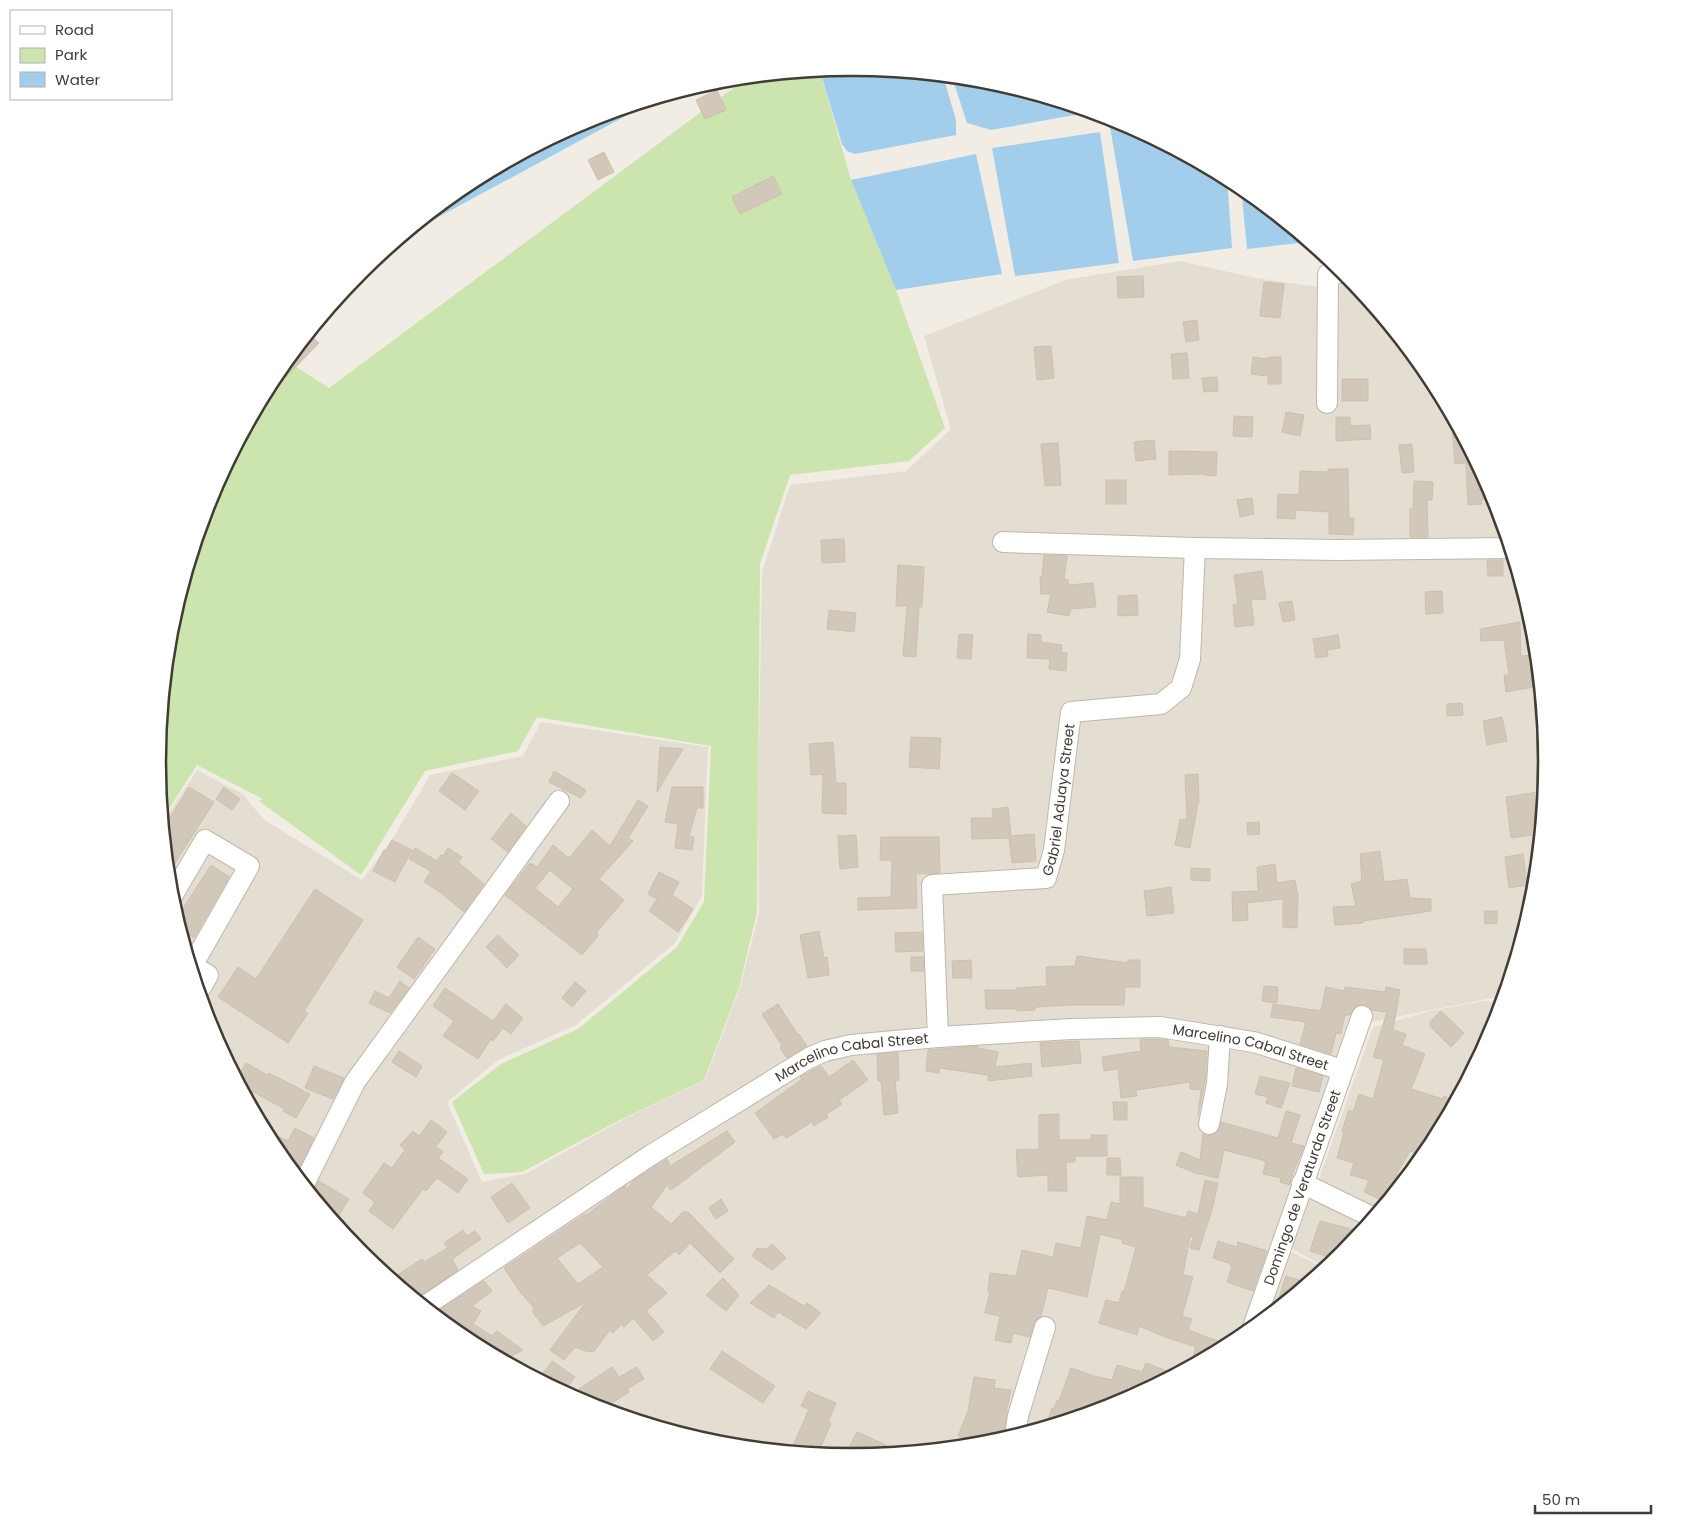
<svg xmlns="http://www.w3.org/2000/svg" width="1705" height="1525" font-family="Poppins,sans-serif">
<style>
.residential{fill:#e4ded2}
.green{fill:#cce4ae}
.water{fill:#a2ceeb}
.building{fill:#d2c8ba;stroke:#ccc0ad;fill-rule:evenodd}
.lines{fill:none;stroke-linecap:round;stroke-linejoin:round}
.minor-casing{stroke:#beb7aa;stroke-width:22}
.minor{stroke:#fff;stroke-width:20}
.labels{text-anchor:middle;stroke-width:4;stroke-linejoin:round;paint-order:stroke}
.street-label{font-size:14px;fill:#423d34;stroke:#fff}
.rim{fill:none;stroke:#423d34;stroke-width:2.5}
</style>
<rect width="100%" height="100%" fill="#f1ede4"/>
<g class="residential">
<path d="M1180,261L1256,278L1318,287L1354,283L1431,377L1495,497L1534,627L1547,763L1534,898L1504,999L1492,998L1367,1023L1299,1183L1271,1242L1326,1269L1238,1341L1118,1405L988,1444L852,1457L717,1444L586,1404L466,1340L361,1254L274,1148L210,1028L171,898L163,822L190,781L197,770L243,794L263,819L362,880L393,838L430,775L523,756L541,722L708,747L702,896L675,943L576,1025L498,1060L447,1102L482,1182L527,1173L622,1120L705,1080L740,988L759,913L758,803L762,572L790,485L906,471L951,429L924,336L1065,280Z"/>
<path d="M1484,1001L1502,1002L1494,1029L1430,1149L1344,1254L1327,1268L1284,1244L1315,1190L1373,1027L1431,1011Z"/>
</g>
<path class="green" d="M820,71L851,180L896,290L945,428L909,461L790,475L760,564L757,912L739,988L704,1080L620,1120L522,1172L484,1174L452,1102L501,1064L578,1029L677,947L704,902L711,746L537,717L518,751L425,771L361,875L259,801L263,799L197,765L163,818L158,762L171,627L211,496L275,376L287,361L329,388L747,78Z"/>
<g class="water">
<path d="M853,68L943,76L956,120V135L855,154L847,151L842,144L820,71Z"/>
<path d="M952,77L988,81L1091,112L991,130L967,123Z"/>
<path d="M657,99L431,221L423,220L467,184L587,120Z"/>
<path d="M1127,125L1227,178L1232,248L1133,261L1110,127Z"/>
<path d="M1100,132L1119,263L1015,276L992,148Z"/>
<path d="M976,154L1002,274L896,290L851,180Z"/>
<path d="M1241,187L1308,242L1247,249Z"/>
</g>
<g class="building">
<path d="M717,90L726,110L705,119L696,100Z"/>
<path d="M604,152L614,172L598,180L588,160Z"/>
<path d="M773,176L782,194L740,214L732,197Z"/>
<path d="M1143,276L1144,297L1118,298L1117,277Z"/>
<path d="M1264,282L1284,284L1280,318L1260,316Z"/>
<path d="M1197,320L1199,340L1186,342L1183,322Z"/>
<path d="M309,334L319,343L286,377L279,371Z"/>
<path d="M1051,346L1054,378L1037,380L1034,347Z"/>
<path d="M1187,353L1189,378L1173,379L1171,354Z"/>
<path d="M1253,357L1268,359V357H1281V384H1268V376L1251,374Z"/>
<path d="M1217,377L1218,391L1204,392L1202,378Z"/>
<rect x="1342" y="379" width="26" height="22"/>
<path d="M1286,412L1304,415L1300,436L1282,432Z"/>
<path d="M1451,415L1495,497V498L1481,500L1482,504L1468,505L1466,463L1455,464Z"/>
<path d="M1234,416L1253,417L1252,437L1233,436Z"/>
<path d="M1336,417H1350V426L1370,425L1371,439L1336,441Z"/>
<path d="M1154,440L1156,459L1136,461L1134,442Z"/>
<path d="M1058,443L1061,485L1045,486L1041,444Z"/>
<path d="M1412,444L1414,472L1402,473L1399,445Z"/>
<path d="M1169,451L1217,452L1216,476L1204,475V474L1169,475Z"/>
<path d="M1328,469H1348L1349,518H1354L1353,535L1329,534V512L1296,510L1295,519L1277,518L1278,494L1299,495L1300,471L1328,472Z"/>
<rect x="1106" y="480" width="20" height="24"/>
<path d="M1414,481L1433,482L1432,500H1427L1428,537H1410V509H1413Z"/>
<path d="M1252,498L1254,514L1240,517L1237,500Z"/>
<path d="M844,539L845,562L822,563L821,540Z"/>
<path d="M1044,555L1067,556L1064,579L1068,580V585L1093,583L1096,607L1071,609L1069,616L1047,612L1051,594H1041L1040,577L1042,576Z"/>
<path d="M1487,560H1503V576H1488Z"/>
<path d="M898,565L924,567L922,607H919L916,657L903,656L907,606H896Z"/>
<path d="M1262,571L1266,599L1251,600L1254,625L1235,627L1233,605L1238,604L1234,575Z"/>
<path d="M1442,591L1443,613L1426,614L1425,592Z"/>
<path d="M1137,595L1138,615L1118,616V596Z"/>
<path d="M1292,601L1295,620L1283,622L1279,603Z"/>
<path d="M829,610L856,613L854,632L827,629Z"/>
<path d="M1520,622L1521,656L1532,655L1534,670H1537L1539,686L1506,692L1504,675H1509L1504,640L1481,641L1480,629Z"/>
<path d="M959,634L973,635L971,659L957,658Z"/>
<path d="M1028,634L1041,635V642L1062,645L1061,653H1067L1066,671L1049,669L1050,659L1027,658Z"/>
<path d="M1338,635L1340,648L1327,650L1328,656L1316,658L1313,639Z"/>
<path d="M1462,703L1463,715L1447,716V704Z"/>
<path d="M1502,717L1507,741L1487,745L1483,721Z"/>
<path d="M911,737L941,738L939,769L909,767Z"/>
<path d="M833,742L836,783H846V814L822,813L823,774L811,775L809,744Z"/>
<path d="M660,747L683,749L657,792Z"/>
<path d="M554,771L586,790L581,798L549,782Z"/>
<path d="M452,773L479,791L465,810L439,791Z"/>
<path d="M1198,774L1199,803H1198L1190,848L1175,845L1180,819L1187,820L1185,775Z"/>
<path d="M189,787L214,802L168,874L164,827Z"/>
<path d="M224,787L240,799L232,810L216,799Z"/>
<path d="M672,787H703V808H697L689,836L694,837L692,850L675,848L678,824L665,822Z"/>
<path d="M1545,791L1540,834L1511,838L1506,797Z"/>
<path d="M638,800L648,806L628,838L633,841L599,879L624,900L596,933L599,935L582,955L505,895L530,863L537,867L553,845L569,858L592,830L610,846ZM550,870L573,889L558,907L535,888Z"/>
<path d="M1008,807L1011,836L1034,834L1036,861L1012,863L1009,838L972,839L971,818H993L992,809Z"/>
<path d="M511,813L526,826L508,852L491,839Z"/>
<path d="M1259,822L1260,834L1248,835L1247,823Z"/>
<path d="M856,835L858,867L840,869L838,836Z"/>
<path d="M881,837H939L940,873L916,874L917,908L858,910V898L891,897L892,860H880Z"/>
<path d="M392,840L412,850L395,882L373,871L384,850L386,851Z"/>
<path d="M415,848L437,861L441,855L443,856L448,848L462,857L458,862L484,884L464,912L440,892L424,882L431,871L409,859Z"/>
<path d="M1380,851L1384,882L1407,879L1410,898L1431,899V911L1363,921V923L1335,925L1333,907L1356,906L1351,884L1362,881L1360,854Z"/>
<path d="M1523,854L1527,885L1509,888L1505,857Z"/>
<path d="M1275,864L1277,883L1295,880L1298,896L1297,928L1283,927V899L1247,903L1248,920L1233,921L1232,892L1258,891L1257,867Z"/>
<path d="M211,865L229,877L194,938L180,929L177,918Z"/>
<path d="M1191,868L1210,869V881L1191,880Z"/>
<path d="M659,872L679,882L672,895L693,909L678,932L649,911L657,899L648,894Z"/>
<path d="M1171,887L1174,913L1147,916L1144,891Z"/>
<path d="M315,889L363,920L304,1011L308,1013L288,1043L218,997L238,967L256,979Z"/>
<path d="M1484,911H1497V923L1485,924Z"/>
<path d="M819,931L824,958L827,957L829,975L808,978L800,935Z"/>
<path d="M922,932L923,951L896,952L895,933Z"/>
<path d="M498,935L519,955L507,968L486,947Z"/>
<path d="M418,937L435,949L414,979L397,967Z"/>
<path d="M1404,949H1426L1427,964H1404Z"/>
<path d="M1077,956L1128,963V960H1140V987H1125L1124,1005H1072L1035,1007V1010L1017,1011V1009H986L985,990H1016V988L1047,986L1046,967L1075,966Z"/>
<path d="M911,957H923L924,971H911Z"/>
<path d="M971,960L972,978H953L952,961Z"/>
<path d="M400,981L409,988L390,1013L369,1003L375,991L389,998Z"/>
<path d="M575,982L586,991L572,1007L562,998Z"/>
<path d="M1264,986L1278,987L1277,1003L1262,1001Z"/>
<path d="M1326,987L1344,991L1345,987L1385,992L1386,987L1400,990L1393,1030L1406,1034L1402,1045L1425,1054L1411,1089L1443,1099L1444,1096L1456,1101L1429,1151L1419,1146L1416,1153L1410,1151L1396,1175L1405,1180L1386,1202L1364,1192L1369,1180L1350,1175L1354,1163L1337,1158L1344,1132L1342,1131L1349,1110L1353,1112L1359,1094L1373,1099L1384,1060L1373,1057L1387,1012L1372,1010L1365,1005L1360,1004L1355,1007L1350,1015H1345L1341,1034L1336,1033L1331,1054L1300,1044L1306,1022L1271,1017L1273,1004L1321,1011Z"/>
<path d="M445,988L493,1021L506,1004L523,1018L511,1034L503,1028L493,1041L491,1039L478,1059L443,1036L454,1021L433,1006Z"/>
<path d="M778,1004L798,1035L799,1034L807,1046L787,1058L780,1048L782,1046L762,1014Z"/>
<path d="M1441,1011L1464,1033L1451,1047L1430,1026V1022Z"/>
<path d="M1148,1039L1168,1040L1169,1047L1207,1051L1205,1082L1198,1116L1201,1090L1190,1089V1082L1136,1090L1137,1096L1121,1098L1118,1069L1104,1071L1102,1057L1141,1051L1140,1040Z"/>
<path d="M1079,1041L1081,1063L1042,1067L1040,1043Z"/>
<path d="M978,1046V1048L998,1052L995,1067L1031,1063L1032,1076L988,1081V1075L939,1068V1073L926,1071L928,1050Z"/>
<path d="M399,1051L422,1066L416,1077L392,1062Z"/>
<path d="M889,1053H898L899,1080L895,1081L898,1113L884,1115L881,1081H878L877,1054Z"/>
<path d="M853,1060L868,1080L839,1100L842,1104L826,1114L828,1117L814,1126L812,1122L786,1138L783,1134L774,1139L755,1113L802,1079L800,1077L815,1069L821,1066L829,1077Z"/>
<path d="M246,1063L267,1075L269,1073L310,1094L296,1118L283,1111L285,1109L253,1092L249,1100L237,1078Z"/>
<path d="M314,1066L344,1078L333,1099L305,1088Z"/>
<path d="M1296,1068L1323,1076L1319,1092L1292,1086Z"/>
<path d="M1260,1076L1290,1083L1281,1108L1266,1103L1268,1097L1255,1094Z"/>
<path d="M1113,1102H1127V1120H1114Z"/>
<path d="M1286,1111L1300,1115L1291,1143L1304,1146L1291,1178L1290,1185L1280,1182L1281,1178L1263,1174L1266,1161L1224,1150L1218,1178L1195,1173L1176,1165L1181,1152L1200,1160L1203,1134L1207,1136L1213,1135L1218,1131L1221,1122L1278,1138Z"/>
<path d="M1059,1114V1140H1091V1135H1107V1156H1075V1162H1066L1067,1191H1048V1175L1018,1177L1016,1150L1039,1149V1115Z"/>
<path d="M431,1120L447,1132L436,1146L443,1152L438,1158L468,1179L458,1193L437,1178L426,1191L423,1189L393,1229L369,1211L375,1202L363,1193L384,1163L392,1168L405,1150L400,1145L413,1131L419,1136Z"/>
<path d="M295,1128L314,1138L296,1174L271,1143L275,1135L288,1141Z"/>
<path d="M727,1131L735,1142L671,1190L667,1185L651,1207L671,1224L683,1212H688L734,1259L720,1273L690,1243L679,1255L675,1251L647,1275L667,1293L646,1311L664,1332L653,1341L633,1318L624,1327L622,1324L613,1333L610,1330L594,1351L588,1352L575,1347L564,1360L550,1350L586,1302L543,1326L532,1311L535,1309L520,1292L504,1268L585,1214L586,1215L625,1186L627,1189L633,1181L667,1159L670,1166ZM580,1243L603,1267L578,1284L557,1258Z"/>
<path d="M1107,1158H1120L1121,1175H1107Z"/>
<path d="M1120,1177H1143V1207L1186,1218L1188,1211L1198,1214L1205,1180L1218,1183L1212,1210L1199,1250L1190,1248L1193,1237L1190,1236L1183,1275L1193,1277L1182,1316L1192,1319L1188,1330L1229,1345L1203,1359L1193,1356L1196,1347L1163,1336L1139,1326L1137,1335L1099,1323L1106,1300L1119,1303L1122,1291L1124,1292L1136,1247L1122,1243L1123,1240L1100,1234L1087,1297L1048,1288L1041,1316L1037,1319L1034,1323L1030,1337L1013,1333L1011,1343L995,1340L1000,1316L985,1313L990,1292L988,1291L990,1273L1016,1276L1022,1250L1053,1257L1056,1243L1081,1248L1087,1216L1107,1220L1111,1202L1120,1204Z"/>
<path d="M319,1181L349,1199L335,1222L311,1193Z"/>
<path d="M512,1183L530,1208L508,1223L491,1197Z"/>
<path d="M721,1199L728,1211L716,1219L709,1208Z"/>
<path d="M1320,1221L1362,1232L1344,1254L1334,1262L1325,1259L1326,1256L1310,1251Z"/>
<path d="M463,1230L467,1236L475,1231L481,1239L452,1259L458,1270L416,1299L391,1279L422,1259L424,1262L448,1248L444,1243Z"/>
<path d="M1218,1241L1237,1247L1238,1242L1267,1251L1253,1291L1227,1282L1232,1267L1230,1266L1231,1264L1213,1258Z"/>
<path d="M772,1244L786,1258L772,1270L752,1256L757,1248L766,1249Z"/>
<path d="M1286,1276L1308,1283L1275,1310Z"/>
<path d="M723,1278L739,1295L726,1311L706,1295Z"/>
<path d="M484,1281L492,1291L472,1306L481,1311L473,1324L492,1336L497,1331L523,1350L504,1360L466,1340L434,1314Z"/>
<path d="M769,1285L804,1306L807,1303L821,1313L806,1329L778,1312L774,1318L750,1303Z"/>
<path d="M722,1351L775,1386L763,1403L710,1369Z"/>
<path d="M552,1361L575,1377L563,1392L539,1379Z"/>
<path d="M1146,1363L1175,1374L1143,1392L1128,1386L1123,1402L1118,1405L1046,1427L1052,1408L1054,1409L1057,1400L1059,1401L1071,1368L1094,1376L1112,1380L1117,1365L1142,1372Z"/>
<path d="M612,1367L619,1377L637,1367L644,1379L627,1389L629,1392L603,1409L590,1406L579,1389Z"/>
<path d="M974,1377L995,1380L994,1388L1011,1390L1006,1414L1004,1439L990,1443L981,1442L980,1445L958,1436L968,1411Z"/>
<path d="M808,1391L836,1403L828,1422L831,1423L818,1454L791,1451L809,1409L801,1406Z"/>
<path d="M857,1432L886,1445L881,1455L852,1458L844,1457Z"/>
</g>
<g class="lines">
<g class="minor-casing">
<g id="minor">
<path d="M1327,403L1328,274L1345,272"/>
<path d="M1003,542L1195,548L1337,550L1510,548"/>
<path d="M171,898L205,840L249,866L192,966"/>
<path d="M191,965L208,975L199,991"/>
<path id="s1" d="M938,1037L932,885L1046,878L1054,850L1071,712L1161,704L1181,688L1190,659L1195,548"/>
<path d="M1209,1124L1217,1084L1220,1036"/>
<path d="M1302,1183L1374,1218"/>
<path d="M304,1184L355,1082L559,801"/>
<path id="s2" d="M425,1306L651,1155L809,1058L825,1051L851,1045L938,1037L1072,1029L1160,1027L1254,1042L1342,1070"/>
<path id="s3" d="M1252,1330L1362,1016"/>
<path d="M1015,1436L1018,1416L1045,1327"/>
</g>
</g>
<use href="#minor" class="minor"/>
</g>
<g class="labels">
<g class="street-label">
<text dy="5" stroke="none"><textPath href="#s1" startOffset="346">Gabriel Aduaya Street</textPath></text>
<text dy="5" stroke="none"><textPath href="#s2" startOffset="904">Marcelino Cabal Street</textPath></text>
<text dy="5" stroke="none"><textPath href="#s2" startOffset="499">Marcelino Cabal Street</textPath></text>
<text dy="5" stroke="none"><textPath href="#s3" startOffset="151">Domingo de Veraturda Street</textPath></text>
</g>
</g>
<path d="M0 0H1705V1525H0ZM166 762a686 686 0 1 1 1372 0a686 686 0 1 1-1372 0Z" fill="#fff" fill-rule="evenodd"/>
<path class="rim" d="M166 762a686 686 0 1 1 1372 0a686 686 0 1 1-1372 0Z"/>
<rect x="10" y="10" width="162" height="90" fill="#ffffff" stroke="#b3b1ae"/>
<rect x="20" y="26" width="25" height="8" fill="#ffffff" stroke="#b3b1ae"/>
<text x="55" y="35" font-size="15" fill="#423d34">Road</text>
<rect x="20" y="48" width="25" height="15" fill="#cce4ae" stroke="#b3b1ae"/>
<text x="55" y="60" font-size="15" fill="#423d34">Park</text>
<rect x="20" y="72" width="25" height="15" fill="#a2ceeb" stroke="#b3b1ae"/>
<text x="55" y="85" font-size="15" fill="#423d34">Water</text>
<path d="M1535 1505v8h116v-8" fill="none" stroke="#423d34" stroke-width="2.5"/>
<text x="1542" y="1505" font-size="15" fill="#423d34" stroke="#ffffff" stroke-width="4" paint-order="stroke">50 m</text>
</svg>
